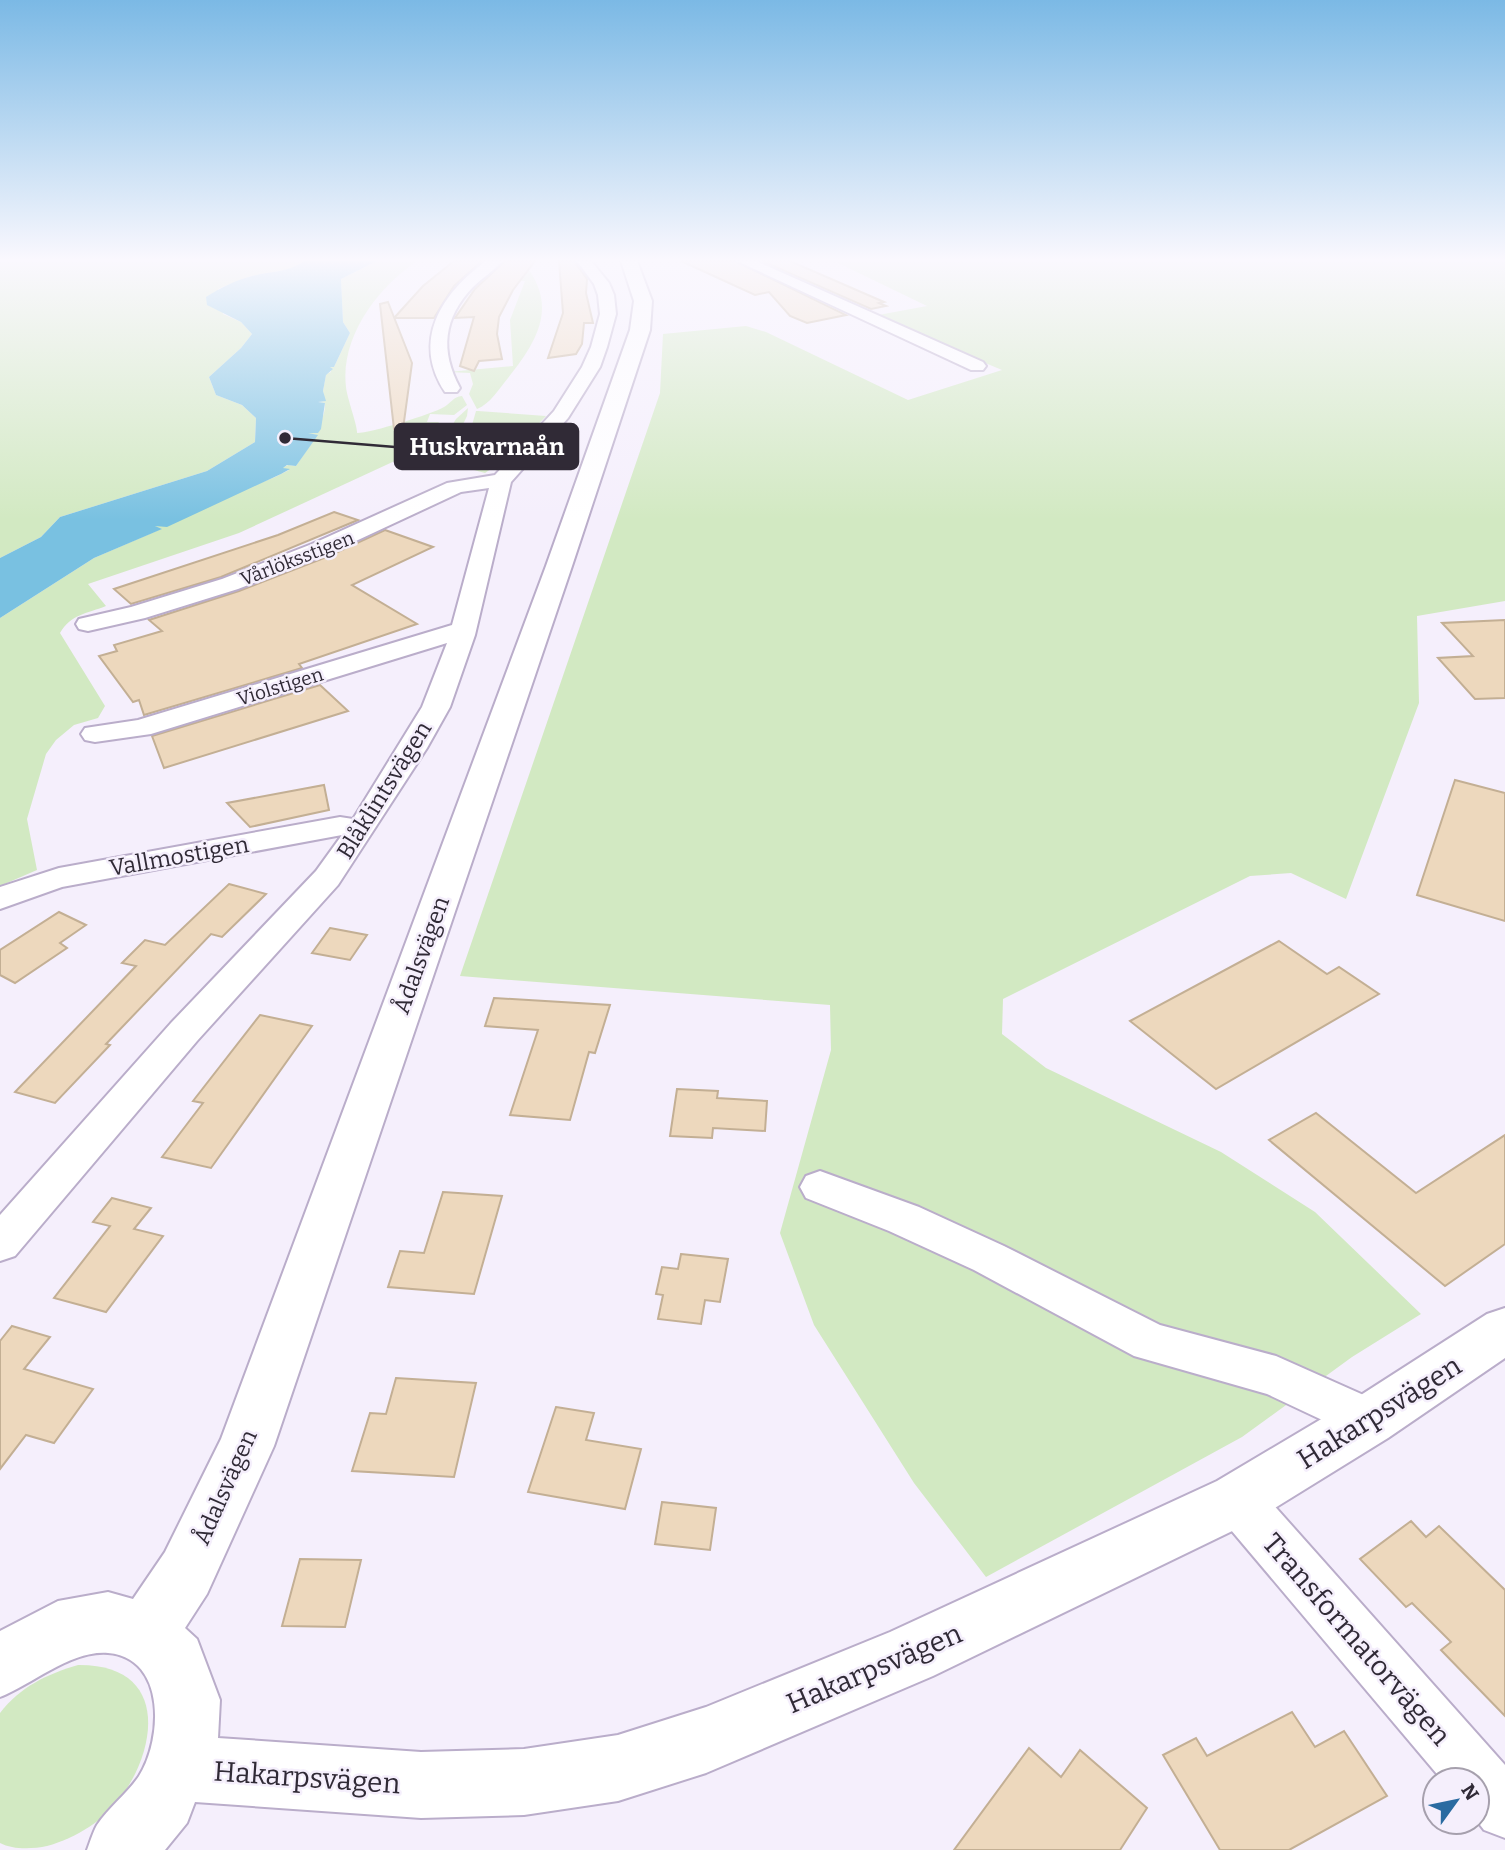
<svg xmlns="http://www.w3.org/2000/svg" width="1505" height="1850" font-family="Bitter,serif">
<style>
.green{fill:#d2e9c2}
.water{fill:#79c1e1}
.building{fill:#edd8bd;stroke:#c3af94;stroke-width:2}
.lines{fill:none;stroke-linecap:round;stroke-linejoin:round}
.street-casing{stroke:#baadca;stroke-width:4}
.secondary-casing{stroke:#baadca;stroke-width:4}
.street{fill:#fff;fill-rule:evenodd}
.secondary{fill:#fff;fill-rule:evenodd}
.labels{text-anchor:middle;stroke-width:5;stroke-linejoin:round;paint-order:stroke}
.far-street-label{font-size:19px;fill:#302a36;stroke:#f5effc}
.street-label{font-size:23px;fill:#302a36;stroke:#f5effc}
.near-street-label{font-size:28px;fill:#302a36;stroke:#f5effc}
.leader{fill:none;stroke:#302a36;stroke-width:2.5}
.callout-dot{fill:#302a36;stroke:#f5effc;stroke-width:2.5}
.callout{fill:#302a36;stroke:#302a36;stroke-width:2.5}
.callout-label{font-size:24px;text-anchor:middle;font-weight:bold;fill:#fff}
</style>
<rect width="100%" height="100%" fill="#f5effc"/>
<g class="green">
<path d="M0,261H304L293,269L251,276L218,289L223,314L241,322L252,334L241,348L209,377L216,395L242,405L256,418L255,442L207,471L60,517L41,537L0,558Z"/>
<path d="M377,261H417C378,287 340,337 346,387C347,398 358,427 357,433C371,433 432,414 444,407C451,403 453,397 462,396L467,405L454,415L430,414L427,422H439L435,428H426L422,435L426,436L424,440L435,441L438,436L445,437L456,419L468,408L467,416L455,441L456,445L467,450L507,458L485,473L412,453L239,533L88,584L106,606C86,614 71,614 60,633L105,706L98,718L74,725L56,740L46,754L27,819L37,870L0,886V618L94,558L161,529L154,526L275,477L289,470L282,468L288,465L296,466L317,435L307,434C318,423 325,421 325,403L318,402L325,401L323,391L326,374L331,372L330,367H334L350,333L343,322L341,279Z"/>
<path d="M506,261H522C559,304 539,339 508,378C499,389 490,404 477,409L469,394L473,384L470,373L448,372L513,366L510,320L525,281L480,280Z"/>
<path d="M844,261H1505V601L1417,616L1419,703L1346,899L1291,873L1250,876L1003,999L1002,1034L1046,1068L1221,1152L1315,1212L1421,1314L1352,1357L1242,1437L986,1577L914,1483L814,1325L780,1233L831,1050L830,1005L460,976L660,393L663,334L746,326L766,332L908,400L1002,370L873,316L927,306L836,262Z"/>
<path d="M476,411H478L546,416L512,452L478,448L465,443L466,437H470L473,443C487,448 503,446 513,434L510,427L492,425L470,432Z"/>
<path d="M78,1665C164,1664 161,1740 122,1796C105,1820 76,1838 47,1846C33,1849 13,1850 0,1843V1713C20,1687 47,1674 78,1665Z"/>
</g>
<path class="water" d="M304,261H377L341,279L343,322L350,333L334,367H330L333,369L326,375L323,391L326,401L318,402L325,403L321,429L318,433H308L318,435L296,466L287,465L283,468L290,469L281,474L167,527L155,526L162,529L94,558L0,618V558L41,537L60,517L207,471L255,442L256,418L242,405L216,395L209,377L241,348L252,334L241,322L207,305L206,297C220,288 236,280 252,276C270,271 288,273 304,261Z"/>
<g class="building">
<path d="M454,261H482L454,286L434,318H394L423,286Z"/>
<path d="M505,261H535L513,290L499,317L497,334L502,359L479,361L474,371L460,366L474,317L455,318L475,289Z"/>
<path d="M559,261H574L587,279L586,293L593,323H584L582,344L576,354L548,358L563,313Z"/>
<path d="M681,261H735L846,315L807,323L790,316L769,292L755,295Z"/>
<path d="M762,261H790L884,302L879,303L886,306L871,309Z"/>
<path d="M388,302L412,363L403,429H394L380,304Z"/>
<path d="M334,512L358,520L221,577L131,604L114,589L278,535Z"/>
<path d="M385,530L433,547L352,585L417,624L299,664L302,668L144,715L139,700L133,702L99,656L117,651L114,645L162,631L149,620L239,591L329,556Z"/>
<path d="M1505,620V698L1475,699L1438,658L1473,656L1442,623Z"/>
<path d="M320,685L348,711L164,768L152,736Z"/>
<path d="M1455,780L1505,793V921L1417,895Z"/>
<path d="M324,785L329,810L250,827L227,803Z"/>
<path d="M229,884L266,894L222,937L211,934L106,1044L110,1045L55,1103L15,1092L136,966L122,963L145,940L165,945Z"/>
<path d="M59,912L86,925L60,943L67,948L15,983L0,975V950Z"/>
<path d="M330,928L367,935L350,960L312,953Z"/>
<path d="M1279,941L1327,974L1339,967L1379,994L1216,1089L1130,1021Z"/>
<path d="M494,998L610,1005L595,1053L589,1052L570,1120L510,1115L538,1030L485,1026Z"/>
<path d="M260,1015L312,1026L211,1168L162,1157L203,1103L193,1101Z"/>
<path d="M677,1089L718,1091L717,1098L767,1101L765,1131L713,1128L712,1138L670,1136Z"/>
<path d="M1316,1113L1416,1193L1505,1135V1244L1445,1286L1269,1140Z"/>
<path d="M443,1192L502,1196L474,1294L388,1287L400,1251L424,1253Z"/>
<path d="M112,1198L151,1208L134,1229L163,1236L106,1312L54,1298L110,1226L93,1222Z"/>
<path d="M681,1254L728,1259L720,1302L705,1300L701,1324L658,1319L663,1295L656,1294L662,1267L678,1269Z"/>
<path d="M12,1326L50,1337L24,1369L93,1389L54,1443L26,1435L0,1469V1341Z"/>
<path d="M396,1378L476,1383L454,1477L352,1471L370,1413L386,1414Z"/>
<path d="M556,1407L594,1413L586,1440L641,1449L625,1509L528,1492Z"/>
<path d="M662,1502L716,1508L710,1550L655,1544Z"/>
<path d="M1411,1521L1426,1537L1439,1526L1505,1590V1716L1441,1650L1451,1642L1412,1603L1406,1607L1360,1559Z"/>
<path d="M300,1559L361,1560L345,1627L282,1626Z"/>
<path d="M1292,1712L1315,1747L1344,1731L1387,1796L1289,1850H1220L1163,1755L1196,1738L1207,1756Z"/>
<path d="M1029,1748L1061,1777L1080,1750L1147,1808L1120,1850H954Z"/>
</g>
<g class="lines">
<g class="street-casing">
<g id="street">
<path d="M486,261H502C494,271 482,278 473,287C443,318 440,351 460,388L457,392H445C411,340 442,293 486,261Z"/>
<path d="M577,261H591L609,283L614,295L616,314L607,347L600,367L568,418L511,482L475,635L450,707L427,748L338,885L197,1041L15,1256L0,1261V1215L171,1023L316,871L342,835L62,887L0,909V887L59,868L340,817L353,819L422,707L447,643L151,734L95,742L85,740L81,734L85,728L138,720L452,625L489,488L461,492L328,554L238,589L145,618L88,631L79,629L76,624L79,619L131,607L222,579L312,544L447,483L495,475L554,411L582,367L591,347L600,314L598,295L594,284Z"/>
<path d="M737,261H756L983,362L986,366L983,370H971Z"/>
<path d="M820,1171L919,1207L1004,1246L1160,1325L1276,1356L1386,1405L1393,1420L1386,1435L1369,1442L1267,1394L1134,1356L974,1270L889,1231L806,1198L800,1187L806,1176Z"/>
<path d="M1237,1476L1254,1483L1505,1765V1838L1484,1830L1477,1821V1780H1442L1220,1517L1212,1500L1220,1483Z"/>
</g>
</g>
<g class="secondary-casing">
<path id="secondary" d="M621,261H637L652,301L650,330L572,566L274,1446L207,1594L185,1628L197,1639L220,1700L218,1738L421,1752L524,1749L618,1735L706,1707L890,1632L1217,1481L1350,1402L1487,1314L1505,1308V1358L1388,1438L1257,1519L933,1676L706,1773L618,1801L524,1815L421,1818L195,1802L187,1823L165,1850H87C90,1842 93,1832 97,1825C109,1807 127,1794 139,1776C162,1740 167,1658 108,1653C71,1650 33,1684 0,1697V1631L58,1601L108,1592L133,1599L165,1552L221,1439L546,566L630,330L634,301Z"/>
</g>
<use href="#street" class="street"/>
<use href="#secondary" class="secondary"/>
</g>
<linearGradient id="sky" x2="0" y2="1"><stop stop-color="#7bb9e5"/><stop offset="0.5" stop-color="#faf8fe"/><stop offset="1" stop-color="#faf8fe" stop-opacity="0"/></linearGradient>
<rect width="1505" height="520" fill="url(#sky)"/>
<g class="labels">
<g class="far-street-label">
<text transform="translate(297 558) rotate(-21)" y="7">Vårlöksstigen</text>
<text transform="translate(280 686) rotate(-17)" y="7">Violstigen</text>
</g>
<g class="street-label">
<text transform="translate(384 790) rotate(-58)" y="8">Blåklintsvägen</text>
<text transform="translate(179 856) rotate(-10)" y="8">Vallmostigen</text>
<text transform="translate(421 955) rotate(-70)" y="8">Ådalsvägen</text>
<text transform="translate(225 1487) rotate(-66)" y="8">Ådalsvägen</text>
</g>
<g class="near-street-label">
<text transform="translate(1379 1412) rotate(-32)" y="10">Hakarpsvägen</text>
<text transform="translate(1357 1639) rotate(49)" y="10">Transformatorvägen</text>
<text transform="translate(874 1668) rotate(-23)" y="10">Hakarpsvägen</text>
<text transform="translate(307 1777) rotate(4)" y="10">Hakarpsvägen</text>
</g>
</g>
<path class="leader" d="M285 438L395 447"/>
<circle class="callout-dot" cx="285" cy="438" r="7"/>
<rect class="callout" x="395" y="424" width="183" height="45" rx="7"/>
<g class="callout-label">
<text x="487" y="455">Huskvarnaån</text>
</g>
<g transform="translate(1456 1801) rotate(57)"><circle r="33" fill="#f5effc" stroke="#a6a0ad" stroke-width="2"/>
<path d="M0-5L12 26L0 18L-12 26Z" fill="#2a6ba1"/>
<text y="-10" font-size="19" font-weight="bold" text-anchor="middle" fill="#302a36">N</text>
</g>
</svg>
